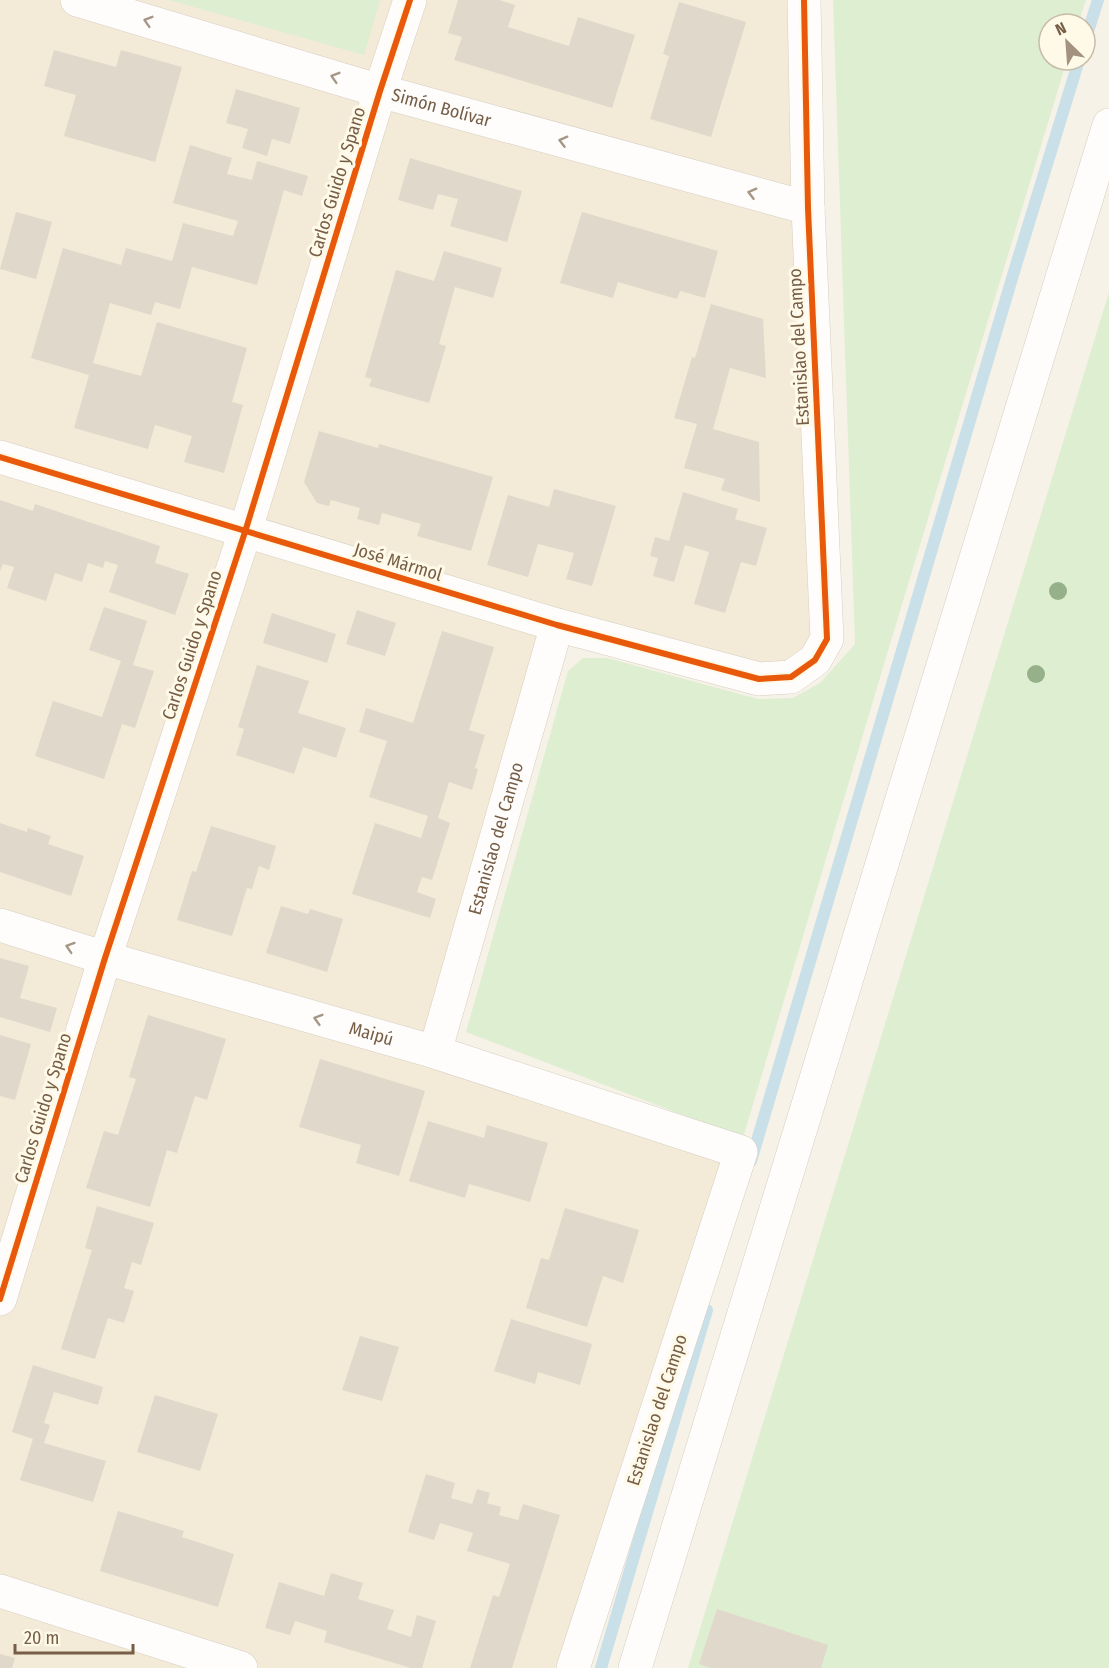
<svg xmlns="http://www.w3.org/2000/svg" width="1109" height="1668" font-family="'Fira Sans Condensed',sans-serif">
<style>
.residential{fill:#f3ead7}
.green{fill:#deeed1}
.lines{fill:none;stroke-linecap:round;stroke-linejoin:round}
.stream{stroke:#c9e0e8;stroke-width:12}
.building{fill:#e1d8cc}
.minor-casing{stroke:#d6cec2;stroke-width:34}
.minor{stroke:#fefdfb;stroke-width:33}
.cycleway-casing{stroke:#fff9e8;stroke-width:10}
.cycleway{stroke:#e8590c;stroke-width:6}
.tree{fill:#96b18a}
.oneway{stroke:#a69686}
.labels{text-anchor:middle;stroke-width:6;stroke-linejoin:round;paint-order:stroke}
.street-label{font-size:18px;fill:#765e47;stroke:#fff9e8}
</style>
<rect width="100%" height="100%" fill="#f7f2e7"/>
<path class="residential" d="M0,0H804L827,639L791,677L557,625L435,1052L741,1152L573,1668H0Z"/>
<g class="green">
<path d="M169,0H380L364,55Z"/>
<path d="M833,0H1086L1078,24H1049V60H1067L887,654L743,1138L466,1032L568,671L583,658H607L758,699L793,698L820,683L855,644Z"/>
<path d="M1109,292V1668H688Z"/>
</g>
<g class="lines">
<g class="stream">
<path d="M1085,41L1098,0"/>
<path d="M751,1161L1013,275L1079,60"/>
<path d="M601,1668L707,1310"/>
</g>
</g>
<g class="building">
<path d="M458,0H499L515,5L508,27L569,46L578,17L635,35L612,108L454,60L462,37L448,33Z"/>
<path d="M679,2L746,22L711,137L650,119L669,56L663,54Z"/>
<path d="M54,50L116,67L121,50L182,67L155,162L64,136L76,95L44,86Z"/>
<path d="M236,89L300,108L290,144L272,139L267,156L242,148L248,129L226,123Z"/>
<path d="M190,145L232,158L227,174L252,180L257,161L308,176L302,196L284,190L257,285L192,267L180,309L155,302L151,315L110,303L93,363L141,376L157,322L247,348L232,402L243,405L224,473L184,462L192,436L155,425L148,449L74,428L89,375L31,358L63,248L121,265L126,248L172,261L183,223L233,236L238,221L173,203Z"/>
<path d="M410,158L522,191L507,242L450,226L458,199L438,194L433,210L398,200Z"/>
<path d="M16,212L52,222L36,279L0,269Z"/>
<path d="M582,212L718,251L705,298L680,291L677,299L618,282L613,298L560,283Z"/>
<path d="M444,251L502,268L493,298L455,287L439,344L446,346L429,403L369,386L372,379L365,377L396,270L434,281Z"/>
<path d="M711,304L763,319L766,378L730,368L713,429L759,442L760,502L721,490L725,479L684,468L697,424L674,418L692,357L695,358Z"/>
<path d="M319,431L378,448L379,444L493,477L471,551L417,536L421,524L382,513L379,525L357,519L360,508L331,500L329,506L317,503L304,482Z"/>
<path d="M554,489L616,506L592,586L566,579L574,553L538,544L528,577L487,565L508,495L549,507Z"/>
<path d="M683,492L738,509L735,519L767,528L756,566L741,562L725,613L694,604L709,552L685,545L674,582L653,576L658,558L650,556L655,537L669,541Z"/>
<path d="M0,500L33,511L35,504L160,546L155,563L189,574L175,615L109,592L118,565L105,561L103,568L88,563L82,582L55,573L46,601L7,588L14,567L3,564L0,571Z"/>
<path d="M104,607L147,621L133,665L154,671L135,728L122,724L104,779L35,756L53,701L102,717L121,661L89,650Z"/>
<path d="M357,610L396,623L385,656L346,644Z"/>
<path d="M272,613L336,634L327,663L263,643Z"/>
<path d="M442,631L494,647L469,730L485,735L475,768L478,769L472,790L449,782L438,818L450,823L432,880L422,877L417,892L436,899L430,918L352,894L375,823L421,838L428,816L369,797L387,741L359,732L366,708L413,723Z"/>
<path d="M257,665L309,681L298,713L346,728L336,758L303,747L294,774L236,755L244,729L238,727Z"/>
<path d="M0,823L27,832L28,828L51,836L48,844L84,856L71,896L0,872Z"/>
<path d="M211,826L276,846L269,870L259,866L252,889L247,888L232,936L177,920L192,871L196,872Z"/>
<path d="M281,906L308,914L310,909L343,919L327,972L266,953Z"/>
<path d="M0,958L29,966L20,998L57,1008L50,1032L0,1017Z"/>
<path d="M148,1015L226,1039L207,1100L195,1096L177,1153L167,1150L150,1207L86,1188L104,1131L118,1135L136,1079L129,1077Z"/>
<path d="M0,1035L31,1044L15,1100L0,1096Z"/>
<path d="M320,1059L425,1091L399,1176L356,1163L361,1145L299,1127Z"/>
<path d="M428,1121L484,1138L487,1125L548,1143L530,1202L469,1184L465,1198L409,1181Z"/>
<path d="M97,1206L154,1223L141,1265L132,1262L124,1288L134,1291L124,1323L108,1318L95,1359L61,1349L92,1250L85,1248Z"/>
<path d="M565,1208L639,1230L623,1283L603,1276L587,1327L526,1308L541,1258L549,1260Z"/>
<path d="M511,1319L592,1344L580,1385L538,1372L535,1384L494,1371Z"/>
<path d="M360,1336L399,1347L382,1401L342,1390Z"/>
<path d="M33,1365L103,1387L98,1405L54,1392L44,1423L50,1425L44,1443L106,1461L93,1502L20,1480L33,1439L12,1432Z"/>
<path d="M155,1395L218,1414L200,1471L137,1452Z"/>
<path d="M426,1474L455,1483L451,1498L472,1504L477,1489L490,1493L487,1503L501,1507L499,1515L518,1520L523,1504L560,1515L512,1668H470L493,1595L499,1597L510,1564L467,1551L473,1533L440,1523L434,1540L408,1532Z"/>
<path d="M118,1511L184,1531L182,1537L234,1554L218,1607L100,1571Z"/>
<path d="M331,1573L363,1583L358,1599L394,1610L387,1629L411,1637L417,1615L436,1621L422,1668H411L324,1642L327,1631L295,1621L290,1635L265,1628L279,1582L324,1596Z"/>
<path d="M717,1609L828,1645L821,1668H711L699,1664Z"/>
<path d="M0,1654L15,1658L12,1668H0Z"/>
</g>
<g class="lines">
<g class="minor-casing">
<g id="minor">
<path id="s1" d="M77,0L380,91L808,208"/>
<path d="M0,457L557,625L759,679L791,677L815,660L827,639L808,208L804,0"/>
<path id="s2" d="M0,925L105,958L435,1052L741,1152L573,1668"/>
<path id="s3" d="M435,1052L557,625"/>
<path d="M0,1299L105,958L245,532L380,91L410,0"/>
<path d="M0,1591L241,1668"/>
<path d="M635,1668L1109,125"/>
</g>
</g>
<use href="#minor" class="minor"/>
<g class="cycleway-casing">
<g id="cycleway">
<path d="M0,457L557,625L759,679L791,677L815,660L827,639L808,208L804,0"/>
<path d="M0,1299L105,958L245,532L380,91L410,0"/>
</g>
</g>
<use href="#cycleway" class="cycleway"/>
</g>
<g class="tree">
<circle cx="1058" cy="591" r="9"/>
<circle cx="1036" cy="674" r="9"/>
</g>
<defs><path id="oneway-chevron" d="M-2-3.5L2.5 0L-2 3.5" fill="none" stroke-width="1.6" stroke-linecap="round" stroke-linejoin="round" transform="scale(1.5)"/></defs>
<g class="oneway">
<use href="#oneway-chevron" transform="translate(148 21) rotate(-163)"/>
<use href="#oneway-chevron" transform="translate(335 77) rotate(-163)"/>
<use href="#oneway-chevron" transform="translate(563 141) rotate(-165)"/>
<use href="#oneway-chevron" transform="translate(752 193) rotate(-165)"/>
<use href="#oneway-chevron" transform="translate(70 947) rotate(-162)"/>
<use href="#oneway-chevron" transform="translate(318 1019) rotate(-164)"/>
</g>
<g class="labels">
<g class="street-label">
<text dy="6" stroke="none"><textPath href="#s1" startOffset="380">Simón Bolívar</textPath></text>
<text transform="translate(337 182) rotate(-73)" y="6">Carlos Guido y Spano</text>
<text transform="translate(799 347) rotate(-93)" y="6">Estanislao del Campo</text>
<text transform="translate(398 562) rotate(17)" y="6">José Mármol</text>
<text transform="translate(192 645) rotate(-72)" y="6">Carlos Guido y Spano</text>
<text dy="6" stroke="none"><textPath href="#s3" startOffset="222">Estanislao del Campo</textPath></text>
<text dy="6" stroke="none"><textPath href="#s2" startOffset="387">Maipú</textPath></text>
<text transform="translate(43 1108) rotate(-73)" y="6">Carlos Guido y Spano</text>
<text transform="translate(657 1410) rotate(-72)" y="6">Estanislao del Campo</text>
</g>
</g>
<g transform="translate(1067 42) rotate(335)"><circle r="28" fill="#fff9e8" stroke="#c8bba8" stroke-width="1.5"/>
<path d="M0-4.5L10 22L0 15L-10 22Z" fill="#a3927f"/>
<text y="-9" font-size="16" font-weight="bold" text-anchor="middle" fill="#765e47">N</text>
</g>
<path d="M15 1644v9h118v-9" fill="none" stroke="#765e47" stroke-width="3"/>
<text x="24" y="1644" font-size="18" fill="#765e47" stroke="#fff9e8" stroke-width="4.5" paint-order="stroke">20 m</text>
</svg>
